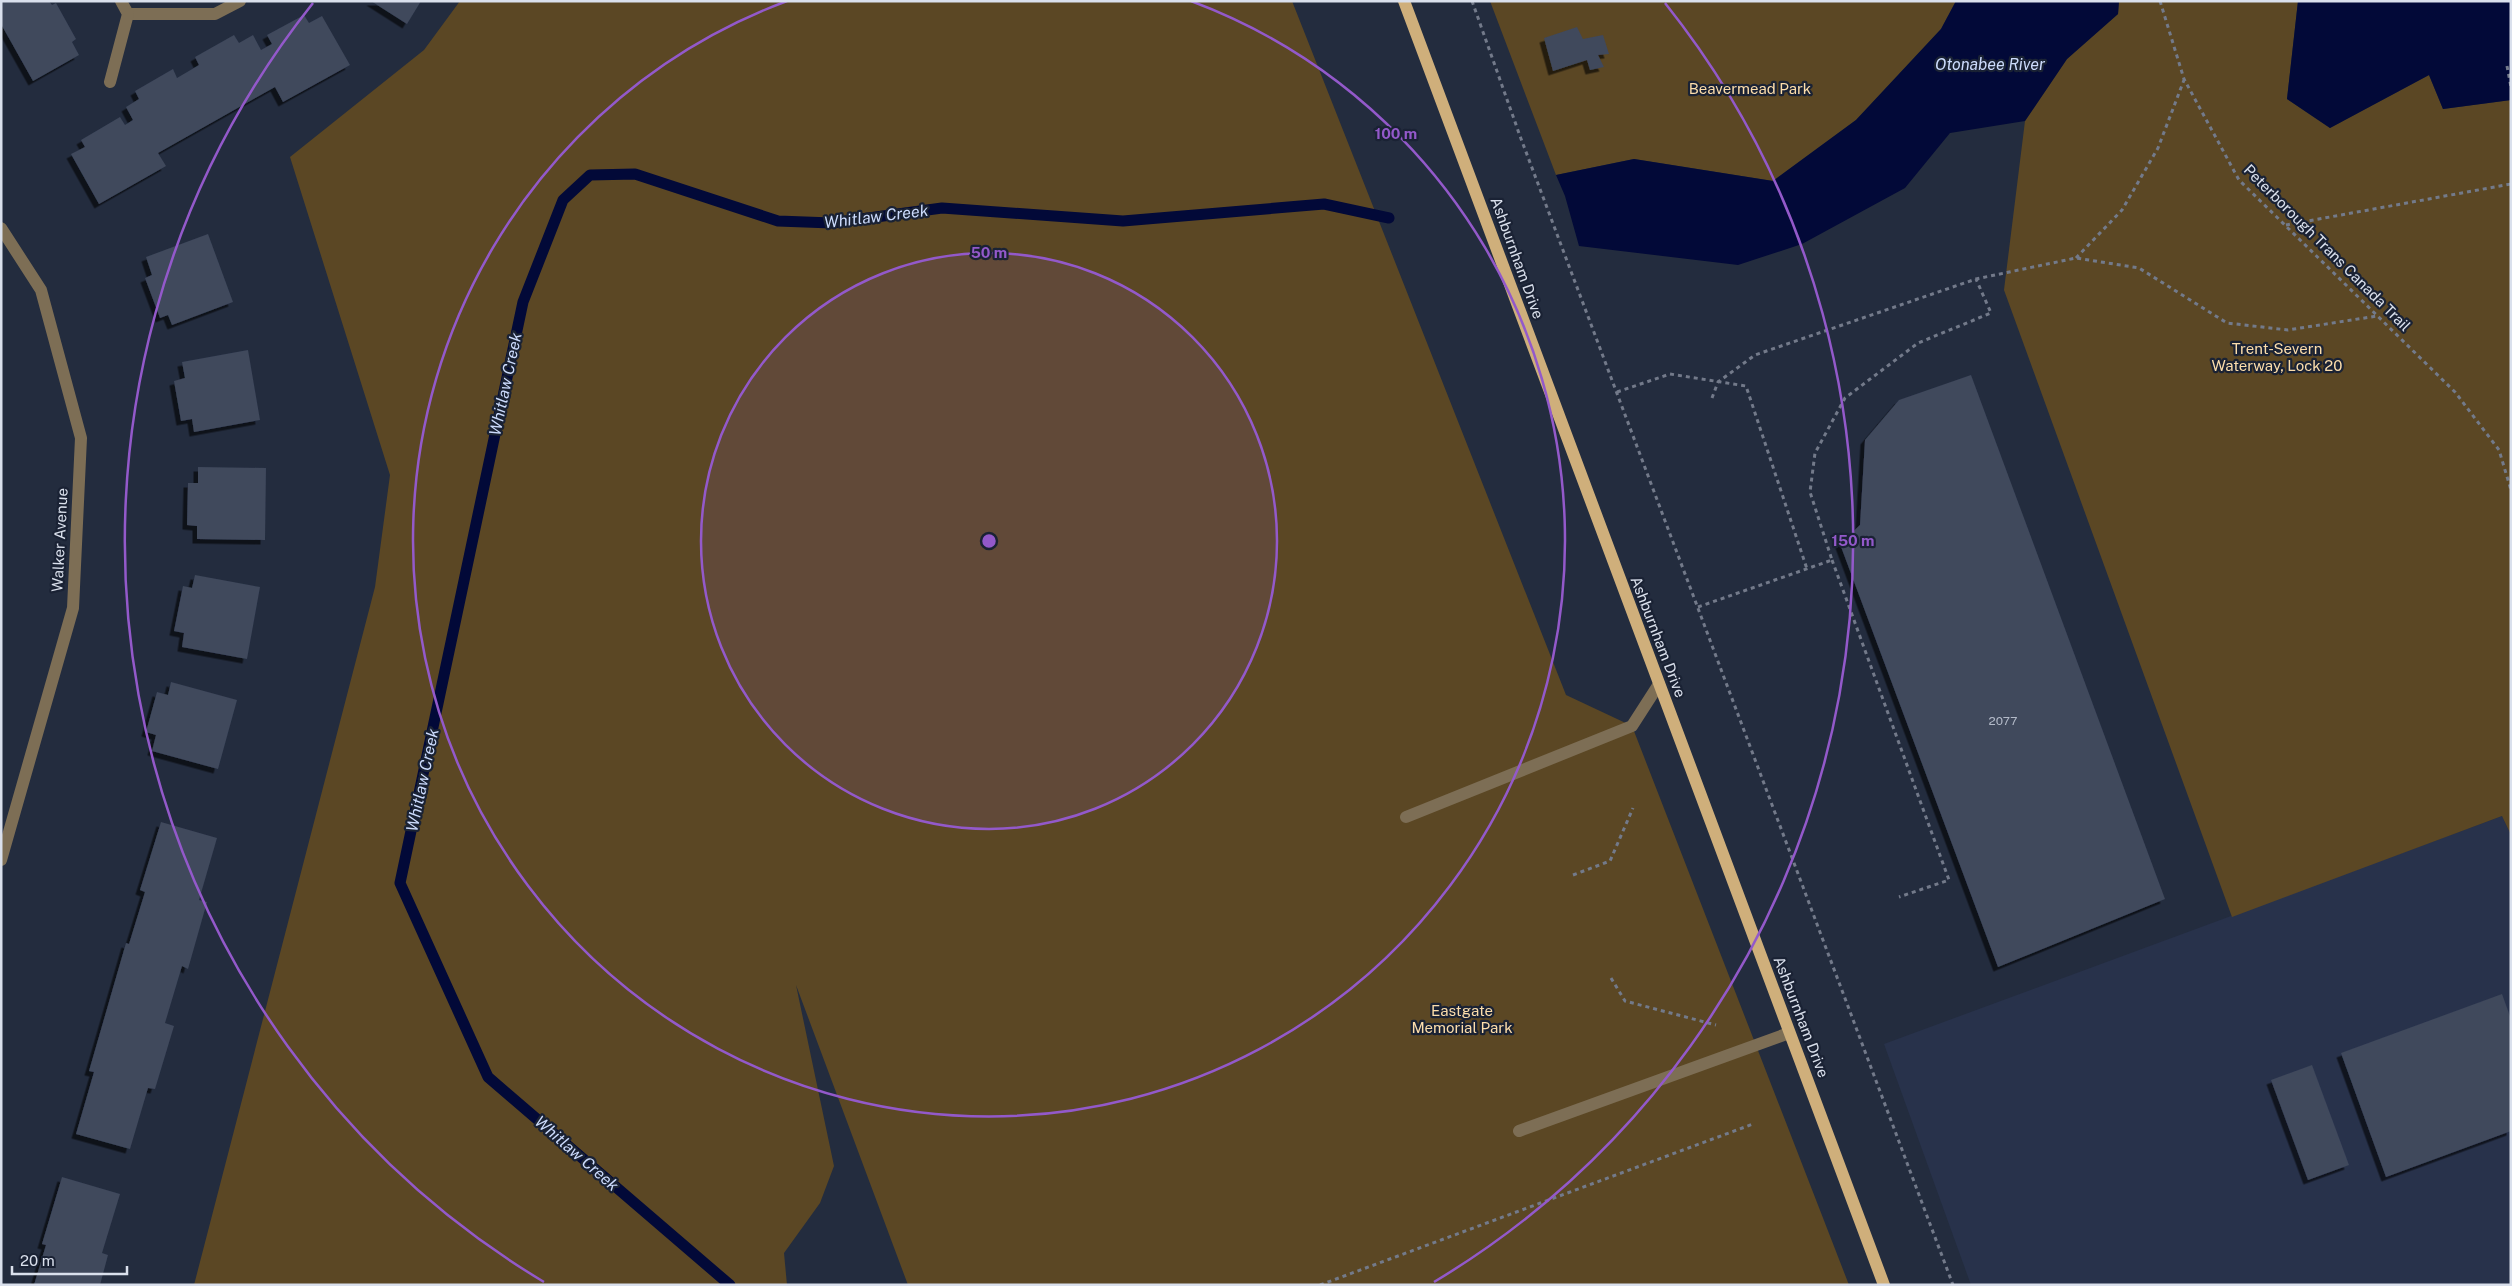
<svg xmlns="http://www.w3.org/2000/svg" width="2512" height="1286" font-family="'Public Sans',sans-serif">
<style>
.built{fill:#28324b}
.green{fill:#5b4724}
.water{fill:#020938}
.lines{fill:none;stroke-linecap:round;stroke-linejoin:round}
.stream{stroke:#020938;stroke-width:11}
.building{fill:#3f485c;filter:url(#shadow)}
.path{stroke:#737a8a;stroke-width:3;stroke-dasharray:4 4;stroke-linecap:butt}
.minor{stroke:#7d6e55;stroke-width:12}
.major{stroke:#cfaf7b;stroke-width:12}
.ring{fill:none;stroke:#9359ca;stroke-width:2.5}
.labels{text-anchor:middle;stroke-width:4.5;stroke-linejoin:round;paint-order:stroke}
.number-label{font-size:12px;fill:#b3bac8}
.park-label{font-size:15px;fill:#fcddab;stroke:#1a2234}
.street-label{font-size:15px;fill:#dae0ec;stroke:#1a2234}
.water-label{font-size:16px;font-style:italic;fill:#ccdbfc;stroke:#1a2234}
.centre{fill:#9359ca;stroke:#1a2234;stroke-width:2.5}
.ring-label{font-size:15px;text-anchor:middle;font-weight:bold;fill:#9359ca;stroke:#1a2234;stroke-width:4.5;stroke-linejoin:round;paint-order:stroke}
</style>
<defs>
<filter id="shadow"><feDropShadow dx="-4.5" dy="4.5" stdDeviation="0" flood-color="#0009"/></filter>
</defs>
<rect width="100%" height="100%" fill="#232c3e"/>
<path class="built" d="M2502,816L2511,835V1285H1971L1884,1044Z"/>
<g class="green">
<path d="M460,1H1292L1566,695L1632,726L1849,1285H908L796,985L834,1166L820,1203L784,1253L787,1285H194L375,587L390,475L290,157L424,50Z"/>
<path d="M1490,1H1956L1941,29L1856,120L1773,181L1634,159L1556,175Z"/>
<path d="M2119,1H2298L2287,99L2330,128L2429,75L2443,109L2511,100V835L2502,816L2232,917L2004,290L2025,121L2067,59L2118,14Z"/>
</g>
<g class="water">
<path d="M1956,1H2119L2118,14L2067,59L2025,121L1950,133L1905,188L1802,244L1738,265L1579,246L1565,196L1556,175L1634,159L1773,181L1856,120L1941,29Z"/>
<path d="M2298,1H2511V100L2443,109L2429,75L2330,128L2287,99Z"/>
</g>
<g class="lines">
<path class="stream" d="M730,1285L488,1077L400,883L523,302L563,200L590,175L635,174L778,221L832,223L942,208L1123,221L1324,204L1389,218"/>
</g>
<g class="building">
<path d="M1,1H49L52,5L56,3L76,39L72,42L79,55L33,81L1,24Z"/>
<path d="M371,1H421L407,24Z"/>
<path d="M304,15L309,23L322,16L350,65L283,102L275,87L158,153L166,166L99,204L71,154L85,147L81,140L120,117L125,125L133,120L126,107L139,99L135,91L173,69L177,78L199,65L195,57L234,35L239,43L253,35L261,50L272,44L267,35Z"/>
<path d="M1577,27L1583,39L1603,35L1609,54L1598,55L1604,67L1590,70L1587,60L1553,71L1544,38Z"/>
<path d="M208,234L233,302L172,325L168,315L160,318L145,278L152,275L146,257Z"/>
<path d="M248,350L260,420L194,432L192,419L181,421L174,381L185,378L182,362Z"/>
<path d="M1971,375L2165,899L1998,967L1840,544L1860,525L1865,440L1899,400Z"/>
<path d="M198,467L266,468L265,540L197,539V526L187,525L188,483H198Z"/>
<path d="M195,575L260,587L247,659L182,647L184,633L174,631L183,586L192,588Z"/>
<path d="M171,682L237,700L218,769L152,751L156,735L146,732L157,692L168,695Z"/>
<path d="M161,822L217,838L199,900L207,902L188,969L182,966L165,1023L174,1026L155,1089L148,1088L130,1149L76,1134L94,1072L89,1071L126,943L129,944L145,892L140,890Z"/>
<path d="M2502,994L2511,1019V1131L2386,1177L2341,1053Z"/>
<path d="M2312,1065L2349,1165L2308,1180L2271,1080Z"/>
<path d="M62,1177L120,1194L102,1253L108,1255L100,1285H34L46,1245L42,1244Z"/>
</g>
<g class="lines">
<g class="path">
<path d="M1472,1L1520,136L1953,1285"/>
<path d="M2160,1L2184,79L2239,180L2455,392L2499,450L2511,490"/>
<path d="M2507,66L2511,87"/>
<path d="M2286,225L2511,184"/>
<path d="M2076,258L2122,210L2158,148L2184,80"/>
<path d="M1617,392L1670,374L1746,386L1807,569"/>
<path d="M1712,398L1718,382L1755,355L1976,279L2076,258L2139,268L2227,323L2288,330L2377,316"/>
<path d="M1832,560L1949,880L1899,897"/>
<path d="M1698,607L1832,560L1810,492L1815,453L1845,398L1918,343L1991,313L1976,279"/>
<path d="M1573,875L1610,861L1633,808"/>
<path d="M1611,978L1625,1001L1716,1025"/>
<path d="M1320,1285L1753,1124"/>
</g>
<g class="minor">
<path d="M128,14H215L240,1"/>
<path d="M110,82L128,14L121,1"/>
<path d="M1,228L41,290L81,438L73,608L1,860"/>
<path d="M1406,817L1632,726L1659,684"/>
<path d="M1519,1131L1789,1033"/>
</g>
<path class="major" d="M1404,1L1884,1285"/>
</g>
<circle cx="989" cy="541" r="288" fill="#9359ca" fill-opacity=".12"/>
<g class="ring">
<circle cx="989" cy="541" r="288"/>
<path d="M1191 1A576 576 0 1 1 787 1"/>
<path d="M544 1282A864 864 0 0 1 313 3M1665 3A864 864 0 0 1 1434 1282"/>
</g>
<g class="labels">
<g class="number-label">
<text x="2003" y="725">2077</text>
</g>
<g class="park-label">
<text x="1750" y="94">Beavermead Park</text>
<text x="2277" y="354">Trent-Severn<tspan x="2277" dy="17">Waterway, Lock 20</tspan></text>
<text x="1462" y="1016">Eastgate<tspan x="1462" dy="17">Memorial Park</tspan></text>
</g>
<g class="street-label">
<text transform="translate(2327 248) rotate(45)" y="5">Peterborough Trans Canada Trail</text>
<text transform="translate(1517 258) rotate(70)" y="5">Ashburnham Drive</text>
<text transform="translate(60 540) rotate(-87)" y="5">Walker Avenue</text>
<text transform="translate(1658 637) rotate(69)" y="5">Ashburnham Drive</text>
<text transform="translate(1801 1017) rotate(69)" y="5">Ashburnham Drive</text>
</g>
<g class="water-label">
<text x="1990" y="70">Otonabee River</text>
<text transform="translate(876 216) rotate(-7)" y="6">Whitlaw Creek</text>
<text transform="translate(505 384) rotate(-78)" y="6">Whitlaw Creek</text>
<text transform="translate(422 780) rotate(-78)" y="6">Whitlaw Creek</text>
<text transform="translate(577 1153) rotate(41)" y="6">Whitlaw Creek</text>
</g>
</g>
<circle cx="989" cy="541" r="8" class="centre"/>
<g class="ring-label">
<text x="1396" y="139">100 m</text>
<text x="989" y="258">50 m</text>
<text x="1853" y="546">150 m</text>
</g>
<rect width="2512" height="1286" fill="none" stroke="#dae0ec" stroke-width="5"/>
<path d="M12 1266v8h115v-8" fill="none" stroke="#dae0ec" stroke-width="2.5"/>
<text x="20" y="1266" font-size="15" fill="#dae0ec" stroke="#1a2234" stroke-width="4" paint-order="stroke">20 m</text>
</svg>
